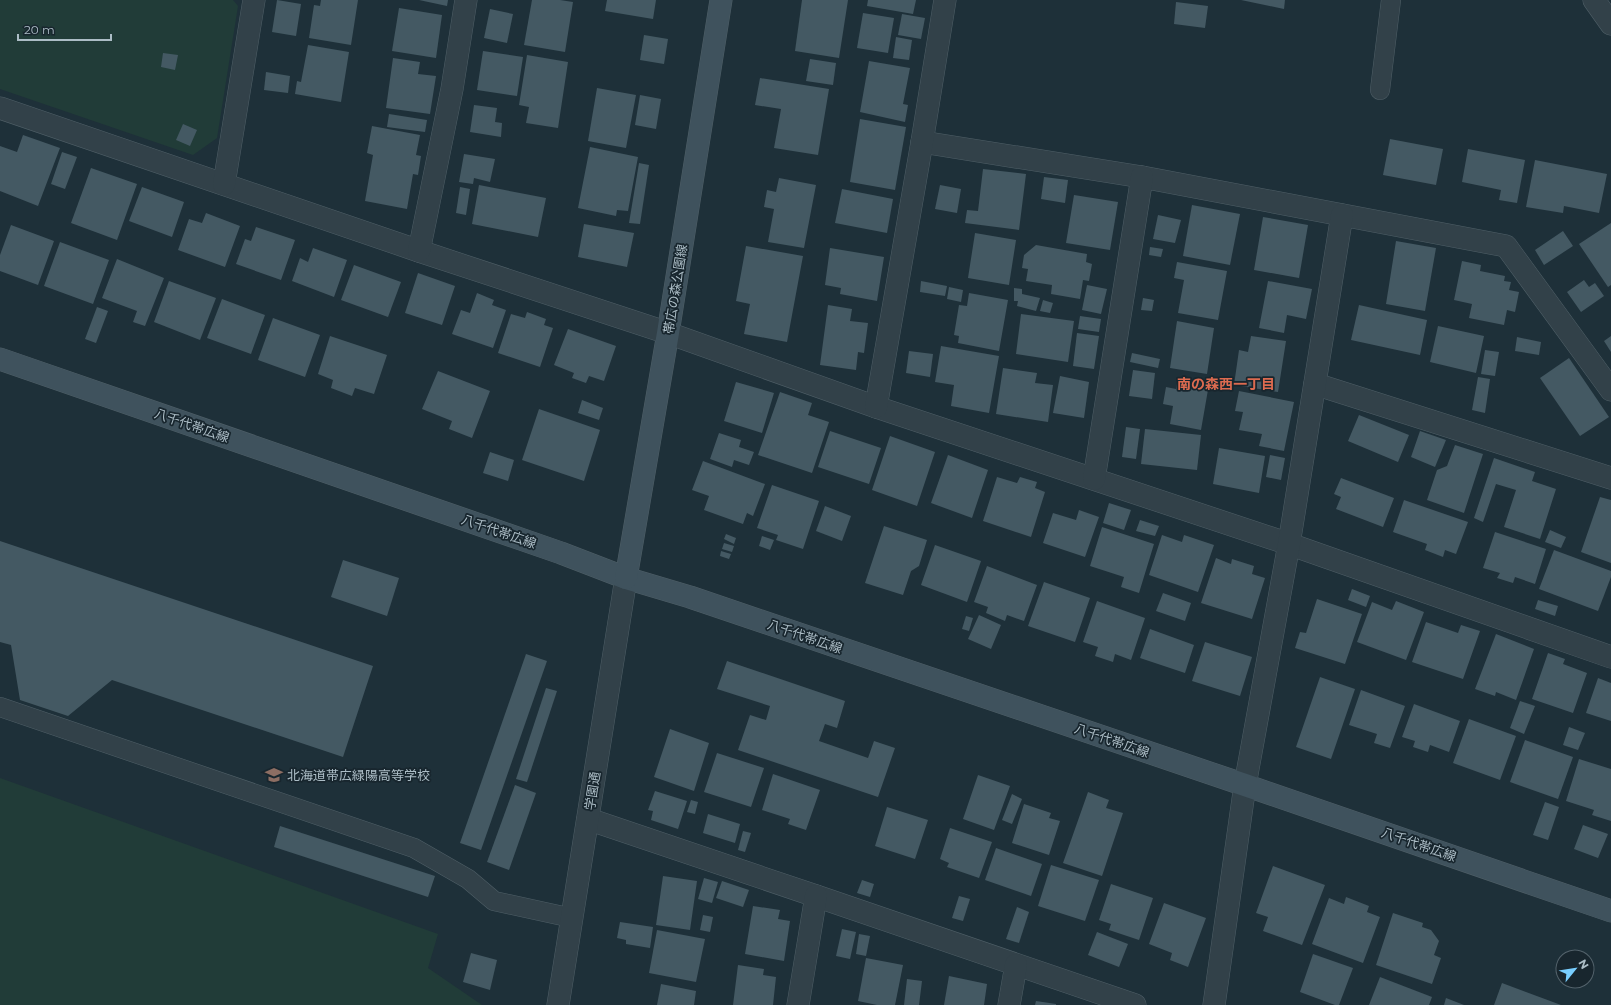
<svg xmlns="http://www.w3.org/2000/svg" width="1611" height="1005" font-family="Montserrat,'Noto Sans JP',sans-serif">
<style>
.green{fill:#213c38}
.building{fill:#445963}
.lines{fill:none;stroke-linecap:round;stroke-linejoin:round}
.service-casing{stroke:#4f5f67;stroke-width:20}
.minor-casing{stroke:#4f5f67;stroke-width:23}
.tertiary-casing{stroke:#4f5f67;stroke-width:23}
.secondary-casing{stroke:#4f5f67;stroke-width:23}
.service{stroke:#324149;stroke-width:19}
.minor{stroke:#324149;stroke-width:22}
.tertiary{stroke:#324149;stroke-width:22}
.secondary{stroke:#3f525d;stroke-width:22}
.labels{text-anchor:middle;stroke-width:3.5;stroke-linejoin:round;paint-order:stroke}
.street-label{font-size:13px;fill:#acbdc6;stroke:#18262e}
.poi-label{font-size:13px;fill:#acbdc6;stroke:#18262e;text-anchor:start}
.neighbourhood-label{font-size:14px;font-weight:bold;fill:#dd6b50;stroke:#18262e}
</style>
<rect width="100%" height="100%" fill="#1e3039"/>
<g class="green">
<path d="M0,0H233L238,6L217,138L193,155L0,89Z"/>
<path d="M0,778L438,934L428,968L482,1005H0Z"/>
</g>
<g class="building">
<path d="M277,0L301,4L296,36L272,32Z"/>
<path d="M321,0H358L351,45L309,38L314,5L320,6Z"/>
<path d="M419,0H448L447,6Z"/>
<path d="M532,0H560L573,2L565,52L524,45Z"/>
<path d="M607,0H656L653,19L605,11Z"/>
<path d="M802,0H848L839,58L795,51Z"/>
<path d="M868,0H916L913,14L867,6Z"/>
<path d="M1241,0H1285L1284,9Z"/>
<path d="M1176,2L1208,6L1205,28L1174,24Z"/>
<path d="M399,8L442,15L436,58L392,51Z"/>
<path d="M490,9L513,14L507,43L484,38Z"/>
<path d="M863,13L894,18L888,53L857,48Z"/>
<path d="M902,14L925,18L921,39L898,35Z"/>
<path d="M644,35L668,39L664,64L640,60Z"/>
<path d="M896,37L912,40L909,60L893,58Z"/>
<path d="M308,45L349,52L341,102L295,94L297,81L301,82Z"/>
<path d="M483,51L523,57L517,96L477,90Z"/>
<path d="M163,53L178,55L175,70L161,67Z"/>
<path d="M527,55L568,62L558,128L526,123L529,107L519,105Z"/>
<path d="M393,58L420,62L418,74L436,76L430,114L386,108Z"/>
<path d="M810,59L836,63L833,85L806,81Z"/>
<path d="M869,61L910,68L903,104L908,105L905,122L860,112Z"/>
<path d="M266,72L290,76L288,93L264,90Z"/>
<path d="M760,78L829,89L818,155L774,148L781,109L755,105Z"/>
<path d="M597,88L636,95L626,148L588,141Z"/>
<path d="M640,95L661,99L656,129L635,125Z"/>
<path d="M474,105L497,108L495,122L502,123L501,137L470,132Z"/>
<path d="M389,114L427,120L425,132L387,127Z"/>
<path d="M860,119L906,127L895,190L850,182Z"/>
<path d="M183,124L197,130L190,146L176,140Z"/>
<path d="M372,126L420,135L416,155L421,156L418,175L413,174L407,209L365,201L373,155L367,153Z"/>
<path d="M23,135L60,148L38,206L0,191V146L17,152Z"/>
<path d="M1390,139L1443,149L1436,185L1383,175Z"/>
<path d="M590,147L638,157L628,211L617,210L616,216L578,208Z"/>
<path d="M1468,149L1525,160L1517,203L1499,200L1501,190L1462,182Z"/>
<path d="M62,152L77,157L65,189L51,184Z"/>
<path d="M464,154L495,159L490,182L474,178L473,184L459,182Z"/>
<path d="M1535,160L1607,174L1599,213L1564,206L1563,213L1526,207Z"/>
<path d="M639,163L649,165L640,224L629,223Z"/>
<path d="M91,168L137,184L117,240L71,223Z"/>
<path d="M983,169L1026,174L1019,230L965,223L967,210L978,211Z"/>
<path d="M1044,177L1068,180L1065,203L1041,199Z"/>
<path d="M779,178L816,185L804,248L768,242L774,209L764,207L767,190L776,192Z"/>
<path d="M479,185L546,198L538,237L472,224Z"/>
<path d="M940,185L961,189L957,213L935,209Z"/>
<path d="M142,187L184,202L172,237L129,221Z"/>
<path d="M460,187L470,189L466,215L456,213Z"/>
<path d="M842,189L893,199L887,233L835,223Z"/>
<path d="M1074,195L1118,202L1110,250L1066,243Z"/>
<path d="M1192,205L1240,214L1230,265L1183,256Z"/>
<path d="M206,213L240,226L225,267L178,250L189,219L202,223Z"/>
<path d="M1158,215L1181,220L1175,243L1153,239Z"/>
<path d="M1263,217L1308,225L1299,278L1254,270Z"/>
<path d="M1611,223V285L1608,287L1579,244Z"/>
<path d="M584,224L634,233L627,267L578,257Z"/>
<path d="M11,225L54,241L38,285L0,271V255Z"/>
<path d="M256,227L295,240L281,280L236,264L245,239L251,241Z"/>
<path d="M1563,231L1573,246L1544,265L1535,250Z"/>
<path d="M975,233L1016,240L1009,285L968,278Z"/>
<path d="M1396,241L1436,248L1425,311L1386,304Z"/>
<path d="M60,242L109,260L93,304L44,286Z"/>
<path d="M1036,245L1087,254L1086,262L1092,264L1089,281L1083,280L1080,299L1051,294L1052,285L1026,281L1028,269L1022,268L1024,255Z"/>
<path d="M746,246L803,256L787,342L744,334L750,304L736,301Z"/>
<path d="M1150,247L1163,249L1161,257L1149,255Z"/>
<path d="M313,248L347,260L334,297L292,281L300,258L308,262Z"/>
<path d="M830,248L884,257L877,301L840,294L841,288L825,285Z"/>
<path d="M117,259L164,278L145,326L133,322L137,311L102,298Z"/>
<path d="M1462,261L1481,265L1480,271L1505,276L1504,281L1511,282L1509,290L1519,292L1515,312L1507,310L1504,325L1469,318L1472,304L1454,300Z"/>
<path d="M1177,262L1227,271L1218,320L1178,313L1184,280L1174,278Z"/>
<path d="M354,265L401,282L388,317L341,300Z"/>
<path d="M418,273L455,286L442,325L405,313Z"/>
<path d="M1584,280L1589,287L1595,283L1604,296L1581,312L1567,292Z"/>
<path d="M169,281L216,298L200,340L154,322Z"/>
<path d="M921,281L947,286L945,296L920,292Z"/>
<path d="M1268,281L1312,289L1306,319L1287,315L1284,333L1259,328Z"/>
<path d="M1087,285L1107,289L1101,314L1082,310Z"/>
<path d="M949,287L963,290L961,302L947,299Z"/>
<path d="M1014,288L1022,289V294L1040,298L1036,311L1017,306L1018,301H1014Z"/>
<path d="M477,293L494,300L492,305L506,310L493,348L452,334L461,310L470,313Z"/>
<path d="M969,293L1008,300L999,351L958,343L959,336L954,335L959,305L967,306Z"/>
<path d="M1143,298L1154,300L1152,311L1141,310Z"/>
<path d="M222,299L265,315L251,354L207,338Z"/>
<path d="M1043,300L1053,303L1050,313L1040,311Z"/>
<path d="M828,305L852,309L850,321L868,323L864,353L858,352L856,370L820,365Z"/>
<path d="M1359,305L1427,320L1420,355L1351,340Z"/>
<path d="M97,307L108,311L96,343L85,339Z"/>
<path d="M527,312L546,319L544,325L553,328L540,367L498,353L511,314L525,318Z"/>
<path d="M1021,314L1074,321L1068,362L1016,354Z"/>
<path d="M1080,316L1101,319L1099,332L1078,329Z"/>
<path d="M273,318L320,335L305,377L258,360Z"/>
<path d="M1177,321L1214,328L1207,374L1170,368Z"/>
<path d="M1438,326L1484,336L1476,373L1430,362Z"/>
<path d="M568,329L616,346L604,381L589,376L586,383L572,378L574,373L554,365Z"/>
<path d="M1077,333L1099,336L1094,369L1073,366Z"/>
<path d="M330,336L387,355L374,394L355,388L352,396L331,388L333,380L318,374Z"/>
<path d="M1251,336L1286,341L1278,392L1234,385L1239,350L1248,352Z"/>
<path d="M1611,336V352L1604,341Z"/>
<path d="M1517,337L1541,342L1539,355L1515,351Z"/>
<path d="M941,346L999,356L989,413L951,406L954,385L935,382Z"/>
<path d="M1485,350L1499,352L1495,376L1481,374Z"/>
<path d="M909,351L933,354L930,377L906,373Z"/>
<path d="M1132,353L1160,359L1158,368L1130,362Z"/>
<path d="M1569,358L1609,417L1580,436L1540,378Z"/>
<path d="M1003,368L1037,373L1035,383L1053,385L1048,422L996,414Z"/>
<path d="M1133,370L1155,373L1152,399L1129,396Z"/>
<path d="M438,371L490,391L472,438L449,429L452,421L422,409Z"/>
<path d="M1060,376L1089,382L1084,418L1053,413Z"/>
<path d="M1478,377L1490,379L1485,413L1472,410Z"/>
<path d="M1178,378L1209,384L1201,430L1170,424L1173,406L1163,404L1166,387L1176,389Z"/>
<path d="M736,382L774,393L762,433L724,421Z"/>
<path d="M1239,391L1294,402L1284,451L1259,446L1262,434L1239,430L1243,412L1235,411Z"/>
<path d="M780,392L812,403L808,415L829,422L812,473L758,455Z"/>
<path d="M582,400L603,408L599,420L578,413Z"/>
<path d="M539,409L600,430L584,481L522,460Z"/>
<path d="M1359,415L1409,435L1398,462L1348,441Z"/>
<path d="M1126,427L1140,429L1136,459L1122,457Z"/>
<path d="M1145,429L1201,435L1197,470L1141,464Z"/>
<path d="M830,431L881,448L869,484L818,467Z"/>
<path d="M1420,431L1446,440L1435,467L1411,457Z"/>
<path d="M719,433L741,440L739,447L754,452L749,465L734,460L732,467L710,459Z"/>
<path d="M890,436L935,452L917,506L872,490Z"/>
<path d="M1455,445L1483,454L1464,513L1427,500L1437,470L1447,466Z"/>
<path d="M1219,448L1265,456L1259,493L1213,484Z"/>
<path d="M490,452L514,460L508,481L483,473Z"/>
<path d="M948,455L988,470L972,518L931,503Z"/>
<path d="M1270,455L1285,458L1281,480L1266,477Z"/>
<path d="M1494,458L1535,472L1532,481L1556,489L1540,539L1504,527L1516,490L1496,484L1483,522L1474,518Z"/>
<path d="M703,461L765,484L753,516L747,513L743,524L704,510L709,496L692,490Z"/>
<path d="M997,477L1017,483L1020,477L1037,482L1035,488L1045,492L1031,537L983,521Z"/>
<path d="M1341,478L1394,498L1383,527L1336,509L1341,497L1334,494Z"/>
<path d="M772,485L819,501L803,549L776,540L778,535L757,528Z"/>
<path d="M1600,497L1611,500V563L1581,552Z"/>
<path d="M1404,500L1468,522L1456,554L1445,550L1443,557L1425,550L1427,544L1393,532Z"/>
<path d="M1109,503L1131,510L1124,530L1103,523Z"/>
<path d="M825,506L851,516L842,541L816,531Z"/>
<path d="M1079,510L1099,517L1085,557L1043,543L1053,513L1076,520Z"/>
<path d="M1140,520L1159,526L1155,536L1136,531Z"/>
<path d="M884,526L927,540L919,566L911,571L903,595L865,583Z"/>
<path d="M1102,527L1154,544L1139,593L1121,587L1124,577L1090,566Z"/>
<path d="M1550,530L1566,537L1561,548L1545,542Z"/>
<path d="M1495,532L1546,549L1535,584L1515,577L1513,583L1497,578L1500,573L1483,568Z"/>
<path d="M726,534L736,538L734,544L724,539Z"/>
<path d="M1162,535L1182,542L1184,535L1214,545L1198,592L1149,575Z"/>
<path d="M762,536L774,540L770,550L759,546Z"/>
<path d="M0,541L373,666L343,757L112,680L68,716L20,700L11,645L0,642Z"/>
<path d="M724,543L734,546L732,552L722,549Z"/>
<path d="M935,545L981,561L967,602L921,585Z"/>
<path d="M1554,550L1611,571V577L1598,611L1539,589Z"/>
<path d="M721,551L731,554L729,559L720,556Z"/>
<path d="M1216,558L1231,564L1232,559L1254,566L1252,574L1265,578L1252,619L1201,603Z"/>
<path d="M343,560L399,578L387,616L331,597Z"/>
<path d="M987,566L1037,585L1024,621L1007,615L1005,621L986,613L988,607L974,602Z"/>
<path d="M1044,582L1090,598L1075,642L1028,626Z"/>
<path d="M1352,589L1370,596L1366,607L1348,600Z"/>
<path d="M1163,593L1191,603L1185,621L1156,611Z"/>
<path d="M1317,599L1362,614L1345,664L1295,648L1300,632L1306,633Z"/>
<path d="M1538,600L1558,606L1555,616L1535,609Z"/>
<path d="M1097,601L1145,618L1131,660L1115,654L1113,662L1095,656L1098,647L1083,642Z"/>
<path d="M1396,601L1424,612L1406,660L1357,642L1372,602L1392,610Z"/>
<path d="M979,615L1001,625L991,649L968,639Z"/>
<path d="M966,616L973,618L969,631L962,629Z"/>
<path d="M1426,622L1458,633L1461,625L1480,631L1463,679L1412,662Z"/>
<path d="M1150,629L1194,645L1185,673L1140,658Z"/>
<path d="M1496,634L1534,649L1516,700L1496,692L1495,696L1475,689Z"/>
<path d="M1205,642L1252,657L1240,696L1192,681Z"/>
<path d="M1548,653L1565,659L1563,664L1587,673L1573,713L1532,699Z"/>
<path d="M526,654L547,661L481,850L460,843Z"/>
<path d="M727,661L845,701L837,728L825,724L819,741L868,758L874,741L895,748L878,797L738,750L750,715L766,720L770,706L717,689Z"/>
<path d="M1320,677L1355,689L1331,759L1296,747Z"/>
<path d="M1598,678L1611,683V721L1586,713Z"/>
<path d="M546,688L557,691L527,782L516,779Z"/>
<path d="M1361,690L1405,706L1390,748L1374,743L1377,734L1349,725Z"/>
<path d="M1520,701L1535,706L1524,734L1510,728Z"/>
<path d="M1414,704L1460,721L1449,752L1430,745L1428,752L1413,747L1415,741L1402,737Z"/>
<path d="M1469,719L1516,736L1500,780L1453,763Z"/>
<path d="M1569,727L1585,733L1578,750L1563,745Z"/>
<path d="M670,729L709,743L694,791L654,777Z"/>
<path d="M1525,740L1573,757L1558,799L1510,782Z"/>
<path d="M717,753L764,768L751,807L704,792Z"/>
<path d="M1579,759L1611,769V821L1592,815L1594,810L1566,801Z"/>
<path d="M773,774L820,790L806,830L788,824L790,819L762,810Z"/>
<path d="M978,775L1010,786L994,830L963,819Z"/>
<path d="M515,785L536,793L509,870L487,862Z"/>
<path d="M655,791L687,801L678,829L651,820L653,811L648,810Z"/>
<path d="M1088,792L1109,800L1106,808L1123,813L1102,876L1063,863Z"/>
<path d="M1012,794L1022,799L1012,824L1002,820Z"/>
<path d="M691,800L698,802L695,814L687,812Z"/>
<path d="M1545,802L1559,807L1548,840L1533,835Z"/>
<path d="M1024,804L1051,813L1049,818L1060,821L1049,855L1012,843Z"/>
<path d="M887,807L928,820L915,859L875,846Z"/>
<path d="M708,814L740,824L735,843L703,833Z"/>
<path d="M1583,825L1608,834L1598,858L1574,849Z"/>
<path d="M280,826L435,876L428,897L274,847Z"/>
<path d="M950,828L992,842L979,878L947,867L949,863L940,859Z"/>
<path d="M743,831L751,833L745,852L738,850Z"/>
<path d="M996,848L1042,864L1031,896L985,880Z"/>
<path d="M1051,865L1099,880L1085,921L1038,906Z"/>
<path d="M1273,866L1325,885L1302,945L1263,931L1268,917L1256,913Z"/>
<path d="M663,876L697,881L690,930L656,925Z"/>
<path d="M704,878L718,882L712,903L698,899Z"/>
<path d="M862,880L874,884L870,897L857,893Z"/>
<path d="M722,881L749,890L743,907L716,898Z"/>
<path d="M1111,884L1153,898L1139,940L1109,930L1111,924L1099,920Z"/>
<path d="M959,896L970,899L963,921L952,918Z"/>
<path d="M1346,897L1369,906L1367,912L1380,917L1363,963L1312,944L1329,898L1344,904Z"/>
<path d="M1164,903L1206,918L1188,967L1170,960L1172,953L1149,944Z"/>
<path d="M753,906L780,910L778,919L790,921L784,961L745,954Z"/>
<path d="M1017,907L1029,912L1019,943L1006,939Z"/>
<path d="M1393,913L1423,923L1422,927L1431,930L1439,941L1434,955L1441,958L1432,984L1376,965Z"/>
<path d="M703,915L713,917L710,932L700,930Z"/>
<path d="M620,922L653,927L650,948L626,944V940L617,938Z"/>
<path d="M842,929L856,932L850,959L836,956Z"/>
<path d="M657,930L705,939L696,982L649,973Z"/>
<path d="M1097,932L1128,944L1119,967L1088,955Z"/>
<path d="M859,934L870,936L866,956L856,954Z"/>
<path d="M471,953L497,960L490,990L463,982Z"/>
<path d="M1313,954L1353,968L1339,1005H1335L1300,992Z"/>
<path d="M866,958L903,965L895,1005H877L858,1001Z"/>
<path d="M738,965L764,969L763,975L776,977L773,1005H733Z"/>
<path d="M949,976L987,984L984,1005H944Z"/>
<path d="M1380,977L1432,997L1429,1005H1369Z"/>
<path d="M907,979L922,981L919,1005H904Z"/>
<path d="M1502,983L1561,1005H1494Z"/>
<path d="M661,984L696,991L694,1005H657Z"/>
<path d="M1446,998L1464,1005H1444Z"/>
<path d="M1036,1001L1056,1004V1005H1035Z"/>
</g>
<g class="lines">
<g class="service-casing">
<g id="service">
<path d="M1380,90L1391,0"/>
<path d="M0,707L414,848L468,879L494,901L572,918"/>
</g>
</g>
<g class="minor-casing">
<g id="minor">
<path d="M1594,0L1611,24"/>
<path d="M0,108L419,251L668,333L876,407L1289,544L1611,657"/>
<path d="M922,142L1142,177L1506,246L1611,390"/>
<path d="M224,184L254,0"/>
<path d="M419,251L452,89L466,0"/>
<path d="M1315,384L1611,478"/>
<path d="M876,407L922,142L945,0"/>
<path d="M1094,479L1142,177"/>
<path d="M588,819L816,896L1135,1005"/>
<path d="M798,1005L816,896"/>
<path d="M1009,1005L1016,965"/>
<path d="M1214,1005L1245,785L1289,544L1342,215"/>
</g>
</g>
<g class="tertiary-casing">
<path id="tertiary" d="M558,1005L626,578"/>
</g>
<g class="secondary-casing">
<g id="secondary">
<path d="M0,359L561,553L626,578L690,597L1245,785L1611,911"/>
<path d="M626,578L668,333L721,0"/>
</g>
</g>
<use href="#service" class="service"/>
<use href="#minor" class="minor"/>
<use href="#tertiary" class="tertiary"/>
<use href="#secondary" class="secondary"/>
</g>
<defs>
<g id="school-bare" transform="scale(1.38)"><path d="M0-5L7-2L0 1L-7-2ZM-4 1L0 2.5L4 1V4Q0 6-4 4Z" fill="#8d6e63" stroke="#18262e" stroke-width="2.5" paint-order="stroke"/></g>
</defs>
<g fill-rule="evenodd">
<use href="#school-bare" x="274" y="775"/>
</g>
<g class="labels">
<g class="street-label">
<text transform="translate(675 289) rotate(-81)" y="5">帯広の森公園線</text>
<text transform="translate(192 425) rotate(19)" y="5">八千代帯広線</text>
<text transform="translate(499 531) rotate(19)" y="5">八千代帯広線</text>
<text transform="translate(805 636) rotate(19)" y="5">八千代帯広線</text>
<text transform="translate(1112 740) rotate(19)" y="5">八千代帯広線</text>
<text transform="translate(592 791) rotate(-81)" y="5">学園通</text>
<text transform="translate(1419 844) rotate(19)" y="5">八千代帯広線</text>
</g>
<g class="poi-label">
<text x="287" y="780">北海道帯広緑陽高等学校</text>
</g>
<g class="neighbourhood-label">
<text x="1226" y="389">南の森西一丁目</text>
</g>
</g>
<g transform="translate(1575 969) rotate(60)"><circle r="19" fill="#18262e" stroke="#53626b"/>
<path d="M0-3L7 15L0 10L-7 15Z" fill="#78ceff"/>
<text y="-6" font-size="11" font-weight="bold" text-anchor="middle" fill="#acbdc6">N</text>
</g>
<path d="M18 34v6h93v-6" fill="none" stroke="#acbdc6" stroke-width="2"/>
<text x="24" y="34" font-size="12" fill="#acbdc6" stroke="#18262e" stroke-width="3" paint-order="stroke">20 m</text>
</svg>
